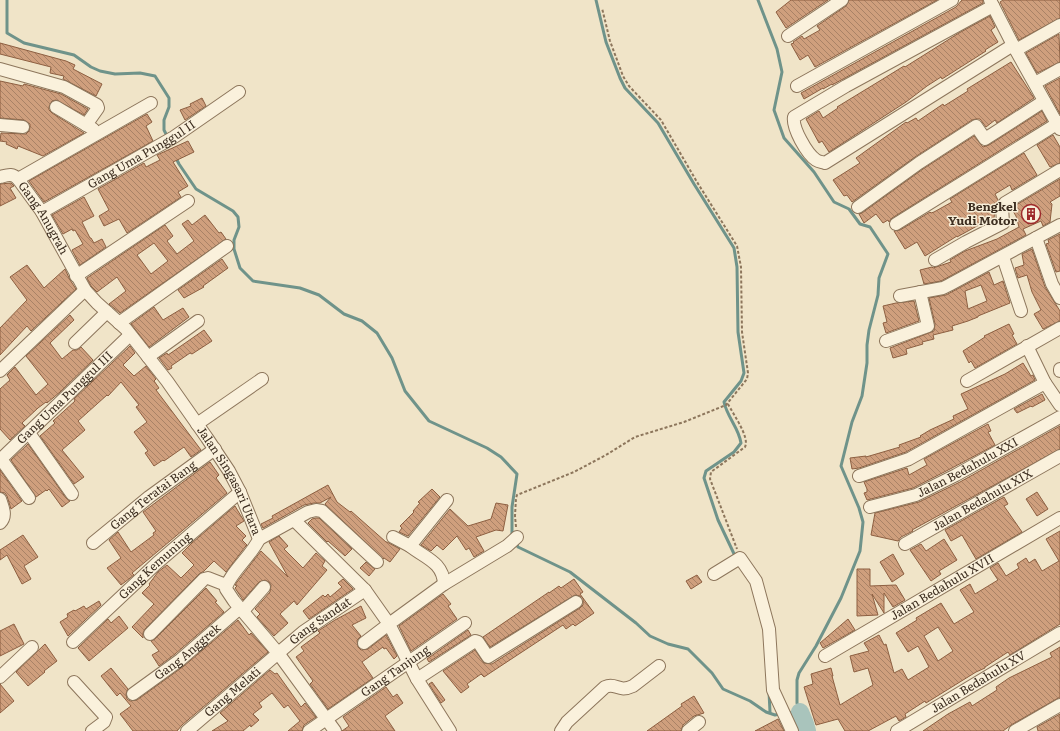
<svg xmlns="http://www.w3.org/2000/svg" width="1060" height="731" font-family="Literata,serif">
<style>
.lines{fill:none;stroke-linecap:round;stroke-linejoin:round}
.stream{stroke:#6f938a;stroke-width:3}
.river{stroke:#a9c4bc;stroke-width:18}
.building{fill:url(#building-back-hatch);stroke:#8d5f41;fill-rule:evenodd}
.minor-casing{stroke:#8d765c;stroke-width:14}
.path{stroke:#8d765c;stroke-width:2;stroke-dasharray:3 2;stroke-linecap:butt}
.minor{stroke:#faf1dc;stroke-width:12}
.labels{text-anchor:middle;stroke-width:3;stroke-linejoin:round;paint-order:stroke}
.street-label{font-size:12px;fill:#3d2e20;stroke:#f7eed8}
.poi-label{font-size:12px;font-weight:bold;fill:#3d2e20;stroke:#f7eed8;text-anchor:end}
</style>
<defs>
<pattern id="building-back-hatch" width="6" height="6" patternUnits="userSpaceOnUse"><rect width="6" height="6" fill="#cf9f7d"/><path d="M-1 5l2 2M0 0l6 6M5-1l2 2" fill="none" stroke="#a98266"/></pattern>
</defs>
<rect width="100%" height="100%" fill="#f0e4c8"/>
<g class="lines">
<g class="stream">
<path d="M7,0V33L24,43L74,55L91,67L100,71L115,74L140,73L155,76L169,98V107L164,120V130L168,138"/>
<path d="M596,0L606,42L620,78L625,88L658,123L694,184L734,248L737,267L738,332L744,373L741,381L724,402C727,417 739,428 741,443L734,452L706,471L704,478L718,520L736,558"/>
<path d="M758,0L777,49L782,72L774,110L784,138L814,172L834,202L849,209L860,224L870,227L888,254L879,278L878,295L869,330L867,345V363L862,396L852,422L841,466L859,508L863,522L860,551L841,598L816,646L799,673L797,680V703L800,712L788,713"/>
<path d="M176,158L179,164L196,189L233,211L238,217L239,227L234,240V249L240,268L253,281L300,288L319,295L344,314L362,321L377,333L392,358L405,391L429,421L487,448L501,457L517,474L512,507V536"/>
<path d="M516,543L518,547L570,572L636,623L650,636L668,644L688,649L712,673L723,689L750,701L766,712L775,715L780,714"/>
<path d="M769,692L770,712"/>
</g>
<path class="river" d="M800,712L805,724L807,731"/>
</g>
<g class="building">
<path d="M791,0H828L786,28L776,12Z"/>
<path d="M849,0H937L815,67L808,55L800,60L791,44L794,43L793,42L802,36L804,39L820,30L817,26L846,6Z"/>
<path d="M962,0H983V3L832,85V84L823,89V88L804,99L801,93L956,7Z"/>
<path d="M1003,0H1060V18L1019,40L1000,2Z"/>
<path d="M990,16L995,27L991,30L998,42L985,50L986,51L942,79L941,77L927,86L906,102L829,152L822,141L819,143L806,119L819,111L823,118L838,108L837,107L878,82L904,66L905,67L959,33Z"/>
<path d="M1059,34L1060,62L1037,73L1026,53Z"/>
<path d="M0,43L66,61L75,65L73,69L102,84L96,96L63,79L64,76L50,73L51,67L0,54Z"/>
<path d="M1011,62L1034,98L997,123L995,120L986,127L980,119H976L972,120L915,157L852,202L847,195L844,196L833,180L860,163L856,158L906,122L907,123L916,118L918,121L943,104L944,106L968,91L967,89Z"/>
<path d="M1060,78V114L1045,86Z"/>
<path d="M0,81L23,86L24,84L61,94L88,109L84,115L56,100L52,101L49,107V110L52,113L84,133L43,156L18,146L17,149L6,144L7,142L0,141L1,133L26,134L29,131L30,127V124L24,120L0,118Z"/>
<path d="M202,98L206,106L185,120L180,110L191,106L190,104Z"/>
<path d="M1042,111L1047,121L892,218L889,222L888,220L883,223L876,214L864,223L859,214L862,213L923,169L974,136L983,147L989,145Z"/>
<path d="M147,114L152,122L146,126L153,141L44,202L29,181Z"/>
<path d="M1053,135L1060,147V163L1050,167L1037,145Z"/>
<path d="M188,141L194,152L173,162L188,186L178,192L181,197L127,233L119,219L104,226L99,216L109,210L98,189L144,163L146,167L160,160L157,155Z"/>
<path d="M1024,153L1037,175L1012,190L1010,185L995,194L998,200L995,207L994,219L977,226L957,237V236L925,256L917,242L905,249L894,231L900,230L930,212L931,213L934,212L952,202L950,199Z"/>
<path d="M1060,179V196L1050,202L1052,204L1050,222L1043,226L1041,221L1023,229L1026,235L941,281L924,284L920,270L932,267L933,268L951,262L950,260L965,251L997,239L1019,227L1016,216L1011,208Z"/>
<path d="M11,183L14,186L10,188L16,198L0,206V184Z"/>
<path d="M84,197L94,216L82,222L90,238H91L94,243L102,239L106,247L80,265L72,250L83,244L75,230L73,231L72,229L63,234L52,215Z"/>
<path d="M205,215L219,233L221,232L226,239L120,313L109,304L126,291L117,277L97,292L91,286L87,278L165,225L173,236L167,241L177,254L194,241L182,224L188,220L192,225ZM154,243L168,261L151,274L137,255Z"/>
<path d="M1060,234V271L1056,272L1046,244L1049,243L1048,240Z"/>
<path d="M1032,249L1045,287L1060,311V321L1043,329L1034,314L1041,310L1032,292L1027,275L1018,278L1015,268L1024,265L1022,254Z"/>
<path d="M222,259L228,268L203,286L204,287L184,298L178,290Z"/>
<path d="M27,265L44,288L65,269L70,280L76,289L31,331L27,326L0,355V328L27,300L10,277Z"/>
<path d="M989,272L994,285L1003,281L1010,303L978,316V317L968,321L952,326L953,330L933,335L934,339L922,342L923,344L906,349L907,354L893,358L890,348L934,331L935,324L929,298L946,295ZM981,285L987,301L968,309L965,291Z"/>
<path d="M914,301L919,321L886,333L883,323L887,322L883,306L896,303Z"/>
<path d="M154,307L163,320L183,308L189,317L149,347L131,324Z"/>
<path d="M70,315L74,320L50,343L62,359L73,350H77L81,347L93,360L60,392L47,403L46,402L38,408L22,423L25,426L10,440L0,429V389L10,380L7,375L15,367L36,395L48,384L26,356Z"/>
<path d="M1009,324L1014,334L1012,335L1017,344L975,368L971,361L969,363L963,351L985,337L984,336Z"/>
<path d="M204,330L212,341L192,354L190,353L171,366L172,368L168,370L159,358L167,353L168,355Z"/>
<path d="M130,346L135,353L123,365L134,376L146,366L156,379L154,381L159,388L156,390L201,450L191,457L184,447L164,461L163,460L154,466L145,453L148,451L134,432L147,422L136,407L139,405L121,382L108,396L107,395L78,421L85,430L62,450L84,477L74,484L40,436L55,423L53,421L75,401L74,399Z"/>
<path d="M1023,363L1031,376L1033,375L1035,380L906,452L859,468L852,469L850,458L866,456V457L900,447L899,445L921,437L920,436L930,430L954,419L953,416L968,409L961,394L1005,374Z"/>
<path d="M1042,394L1045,400L1032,407L1031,406L1017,413L1014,409Z"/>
<path d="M988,424L991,431L988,432L995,445L952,468L913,488L867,500L864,493L867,492V489L864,482L907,468L909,475L927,465L924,459Z"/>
<path d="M1060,426V449L912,530L913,531L901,537L898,541L871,535L875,513L919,502L960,482Z"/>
<path d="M28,444L66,498L70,501L62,507L49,489L47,491L46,490L36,497L11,460Z"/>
<path d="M210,462L219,475L216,478L227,493L132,573L134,575L121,585L107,568L121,558L109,540L118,532L131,552L154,535L153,533L156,531L143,512Z"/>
<path d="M0,470L22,501L11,509L7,496L5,493L0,492Z"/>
<path d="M328,485L337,502L350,512L351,511L386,542H387L400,549L390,562L384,558L383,559L325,504L331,497L320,503H314L304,505L263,528L261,524L273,518L272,516Z"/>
<path d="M432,489L440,497L408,536L399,532L402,528L400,526L414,512L413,511L420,503L418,502Z"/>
<path d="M1037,492L1048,509L1037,516L1026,499Z"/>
<path d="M1004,497L1008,504L1004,506L1022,532L976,559L962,535L951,541L945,530Z"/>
<path d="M496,503L508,505L503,531L496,530L476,537L484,551L474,557L469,548L466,550L457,536L443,550L437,545L431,551L421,545L450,509L468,526L491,519Z"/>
<path d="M235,506L244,521L236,526L246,536L242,540L247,545L245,547L226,572L214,561L204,571L199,574L145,629L143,633V638L132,627L154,604L142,593L150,585L149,584L158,572L167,565L181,578L194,565L182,553L192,543Z"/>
<path d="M316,518H319L352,549L345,556L328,541L327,542L308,523L312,519Z"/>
<path d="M1060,531V624L1010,655L1008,652L985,667V668L976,672L926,703L925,701L905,714L906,717L899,721L896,716L868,731H845L838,719L816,725L804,687L813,684L811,674L831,668L833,676H832L840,705L873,685L868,668L854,672L850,656L869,651L864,643L879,635L884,645L886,644L894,673L902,669L908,680L929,667L918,646L908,652L896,633L917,620L916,618L941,603L954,624L974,612L960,590L970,584L975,594L998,580L990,568L998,563L1006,576L1019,568L1017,564L1026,558L1029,563L1035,559L1042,571L1059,561L1046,539ZM938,627L953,651L938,661L924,636Z"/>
<path d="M23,535L38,557L24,566L31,579L22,584L7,555L0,560V550Z"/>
<path d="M279,536L288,546L284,549L303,568L316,553L325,561L322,566L327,570L297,605L294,601L280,614L288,623L274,636L257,617L260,614L255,609L270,592L271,585L269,582L265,580L259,582L243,600L235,588L237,586L235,585L237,582L261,551L288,577L269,542Z"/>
<path d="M944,539L957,560L939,571L941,574L931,581L910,550L921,544L926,551Z"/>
<path d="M893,554L904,574L892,582L880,562Z"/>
<path d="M366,562L375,569L369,576L360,568Z"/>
<path d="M857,569H870V586L896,585L905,600L893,607L884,593V613L872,594L878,615L857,616Z"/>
<path d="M697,575L702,582L691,589L686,581Z"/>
<path d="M343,579L353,589L309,619L303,611L323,595L325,597L328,594L330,597L342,587L338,583Z"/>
<path d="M574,579L583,592L580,594L594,613L575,626L573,624L566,629L563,625L484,677L481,674L467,684L469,687L461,693L443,671L475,650L484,663L492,664L580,608L583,605V598L580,596L575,595L490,647L483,637L549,592V593L559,586L561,588Z"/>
<path d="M206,588L217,601L215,602L224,612L175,654L159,666L152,655L159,651L151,641L155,639Z"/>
<path d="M443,594L451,604L448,606L457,619L411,651L399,626Z"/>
<path d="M99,601L101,605L68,636L60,622L68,617L67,614L74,610L75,611L84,606L86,609Z"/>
<path d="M361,606L366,618L352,625L361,636L357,640L358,647L361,650L368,649L386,635L397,656L394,659L386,648L384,649L383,647L362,662L373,678L328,709L310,684L313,681L296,657L304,651L301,647L320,633L318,631L335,620Z"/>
<path d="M119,616L128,628L89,661L78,648L108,619L111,623Z"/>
<path d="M848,619L855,630L823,648L820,643Z"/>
<path d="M238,620L249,635L251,633L268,652L182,725L177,731H133L120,714L131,706L120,693L117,696L101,676L111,668L128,689L126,694L127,699L130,701L137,700L184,666Z"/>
<path d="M14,624L24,644L0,656V631Z"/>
<path d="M468,630L471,635L429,662L427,659Z"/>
<path d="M45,644L57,661L44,671L45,672L28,686L16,672Z"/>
<path d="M1060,647V697L1011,725L1003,731H923L948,714L970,702L972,706L997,690L996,687L1009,678L1052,657L1050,653Z"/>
<path d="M270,670L275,674L277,673L301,707L305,703L316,717L304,725L302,731H288L300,721L288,705L284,708L272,693L259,703L262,707L253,714L259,720L251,727L250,725L243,731H212L228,721L220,713Z"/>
<path d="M432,682L445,700L441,703L429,684Z"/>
<path d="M0,684L14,701L0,713Z"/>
<path d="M386,687L393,697L397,694L403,703L385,716L395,731H342L349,726L343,717Z"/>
<path d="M694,696L704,713L694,716L683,725L681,731H647L682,706L681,704Z"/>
<path d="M1060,714V731H1038L1037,727Z"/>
<path d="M778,719L784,731H755Z"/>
</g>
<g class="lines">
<g class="minor-casing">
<g id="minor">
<path d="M990,0L1013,45L1060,129"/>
<path d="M993,6L846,86L794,117C792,128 807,154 816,160C819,162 822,162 825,163L1013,45"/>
<path d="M788,36L842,0"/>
<path d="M1016,50L1060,25"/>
<path d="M0,69L64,87L97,105L98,108L86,125"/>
<path d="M1035,83L1060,69"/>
<path d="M797,86L952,0"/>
<path d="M56,107L93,129"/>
<path d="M0,125L23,127"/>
<path id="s1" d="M0,177C8,175 12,173 18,179L42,212L85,290L97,303L126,329L167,381L207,438L229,471L240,492L259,539C253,554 227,576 226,589L234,601L278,653L335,731"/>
<path d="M18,179L151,103"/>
<path d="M858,207L919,163L976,126L985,139L1044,101"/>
<path id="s2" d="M42,212L174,137L239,92"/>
<path d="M896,224L1060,122"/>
<path d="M1036,238L1052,284L1060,298"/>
<path d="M1003,257L1021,311"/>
<path d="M935,260L966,242L1003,223L1002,207L1005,203L1060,170"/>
<path d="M76,276L188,201"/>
<path d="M900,296L943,288L949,285L1060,225"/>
<path d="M119,323L227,246"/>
<path d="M886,341L928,326L920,292"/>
<path d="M75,343L107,312"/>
<path d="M1027,346L1045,383L1060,405"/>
<path d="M148,357L198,321"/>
<path d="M1060,369V371"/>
<path d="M0,371L85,290"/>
<path d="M967,381L1060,328"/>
<path d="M197,424L262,379"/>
<path d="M29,433L72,494"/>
<path d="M1,459L29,498"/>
<path id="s3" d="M0,460L130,335"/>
<path d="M859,476L909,459L1045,383"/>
<path d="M0,499C3,508 7,516 0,523"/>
<path id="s4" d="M870,507L916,495L956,475L1060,417"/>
<path d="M294,520L365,590L389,624L364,643"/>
<path d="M393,537L410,546"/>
<path d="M259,539L308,512L316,510L322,511L377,562"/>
<path id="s5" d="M93,543L149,497L215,449"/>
<path id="s6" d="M905,544L1060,456"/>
<path d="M714,574L740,558L756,581L769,629L773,690L792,731"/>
<path d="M444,584C443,562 425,558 410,546L447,500"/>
<path d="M243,611L264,587"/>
<path d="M150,634L204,579L208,578L226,585"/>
<path id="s7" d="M73,642L157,563L240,492"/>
<path id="s8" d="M825,656L1060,518"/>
<path d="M0,677L32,647"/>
<path d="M417,679L475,641L478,642L488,657L576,602"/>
<path d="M74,682L106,717L104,722L92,731"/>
<path id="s9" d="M133,694L180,660L240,608"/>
<path id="s10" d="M187,731L303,632L365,590"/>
<path id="s11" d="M309,731L465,623"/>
<path d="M450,731L417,679L389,624L444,584L507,546L517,537"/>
<path d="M561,731L567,722L605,687C616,682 618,693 633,686L659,666"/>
<path d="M688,731L699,722"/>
<path id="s12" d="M897,731L1060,633"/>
<path d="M1015,731L1060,705"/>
</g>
</g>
<g class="path">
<path d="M728,404C733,414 750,437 745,447L711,472L710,479L737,549"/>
<path d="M516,527L515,516L516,498L517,495L574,472L606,455L635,437L684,422L726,405L747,379L748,373L742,332L741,267L737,246L697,182L661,120L629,86L623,76L610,41L602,8"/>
</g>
<use href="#minor" class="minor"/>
</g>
<defs>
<g id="building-ring" transform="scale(1)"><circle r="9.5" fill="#f7eed8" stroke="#9e2a2b" stroke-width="1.5"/><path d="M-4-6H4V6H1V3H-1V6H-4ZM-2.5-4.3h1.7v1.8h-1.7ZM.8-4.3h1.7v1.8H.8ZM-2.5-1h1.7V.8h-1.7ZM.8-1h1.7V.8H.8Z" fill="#9e2a2b"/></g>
</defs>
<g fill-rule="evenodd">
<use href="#building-ring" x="1031" y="214"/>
</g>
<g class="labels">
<g class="street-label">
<text dy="4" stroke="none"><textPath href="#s2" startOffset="115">Gang Uma Punggul II</textPath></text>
<text dy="4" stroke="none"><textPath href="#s1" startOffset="66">Gang Anugrah</textPath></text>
<text dy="4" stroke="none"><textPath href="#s3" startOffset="90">Gang Uma Punggul III</textPath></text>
<text dy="4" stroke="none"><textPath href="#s4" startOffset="106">Jalan Bedahulu XXI</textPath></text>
<text dy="4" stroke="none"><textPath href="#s1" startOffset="390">Jalan Singasari Utara</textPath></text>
<text dy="4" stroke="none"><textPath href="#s5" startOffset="77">Gang Teratai Bang</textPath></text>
<text dy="4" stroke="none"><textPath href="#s6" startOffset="89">Jalan Bedahulu XIX</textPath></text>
<text dy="4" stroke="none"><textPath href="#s7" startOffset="112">Gang Kemuning</textPath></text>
<text dy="4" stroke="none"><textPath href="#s8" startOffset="136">Jalan Bedahulu XVII</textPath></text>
<text dy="4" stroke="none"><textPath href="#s10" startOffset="173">Gang Sandat</textPath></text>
<text dy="4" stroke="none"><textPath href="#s9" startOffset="69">Gang Anggrek</textPath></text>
<text dy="4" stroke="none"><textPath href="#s11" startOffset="105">Gang Tanjung</textPath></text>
<text dy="4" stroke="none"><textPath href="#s12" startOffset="95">Jalan Bedahulu XV</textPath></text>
<text dy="4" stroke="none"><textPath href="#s10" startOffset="60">Gang Melati</textPath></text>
</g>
<g class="poi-label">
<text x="1017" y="211">Bengkel<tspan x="1017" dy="14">Yudi Motor</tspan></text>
</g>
</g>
</svg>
